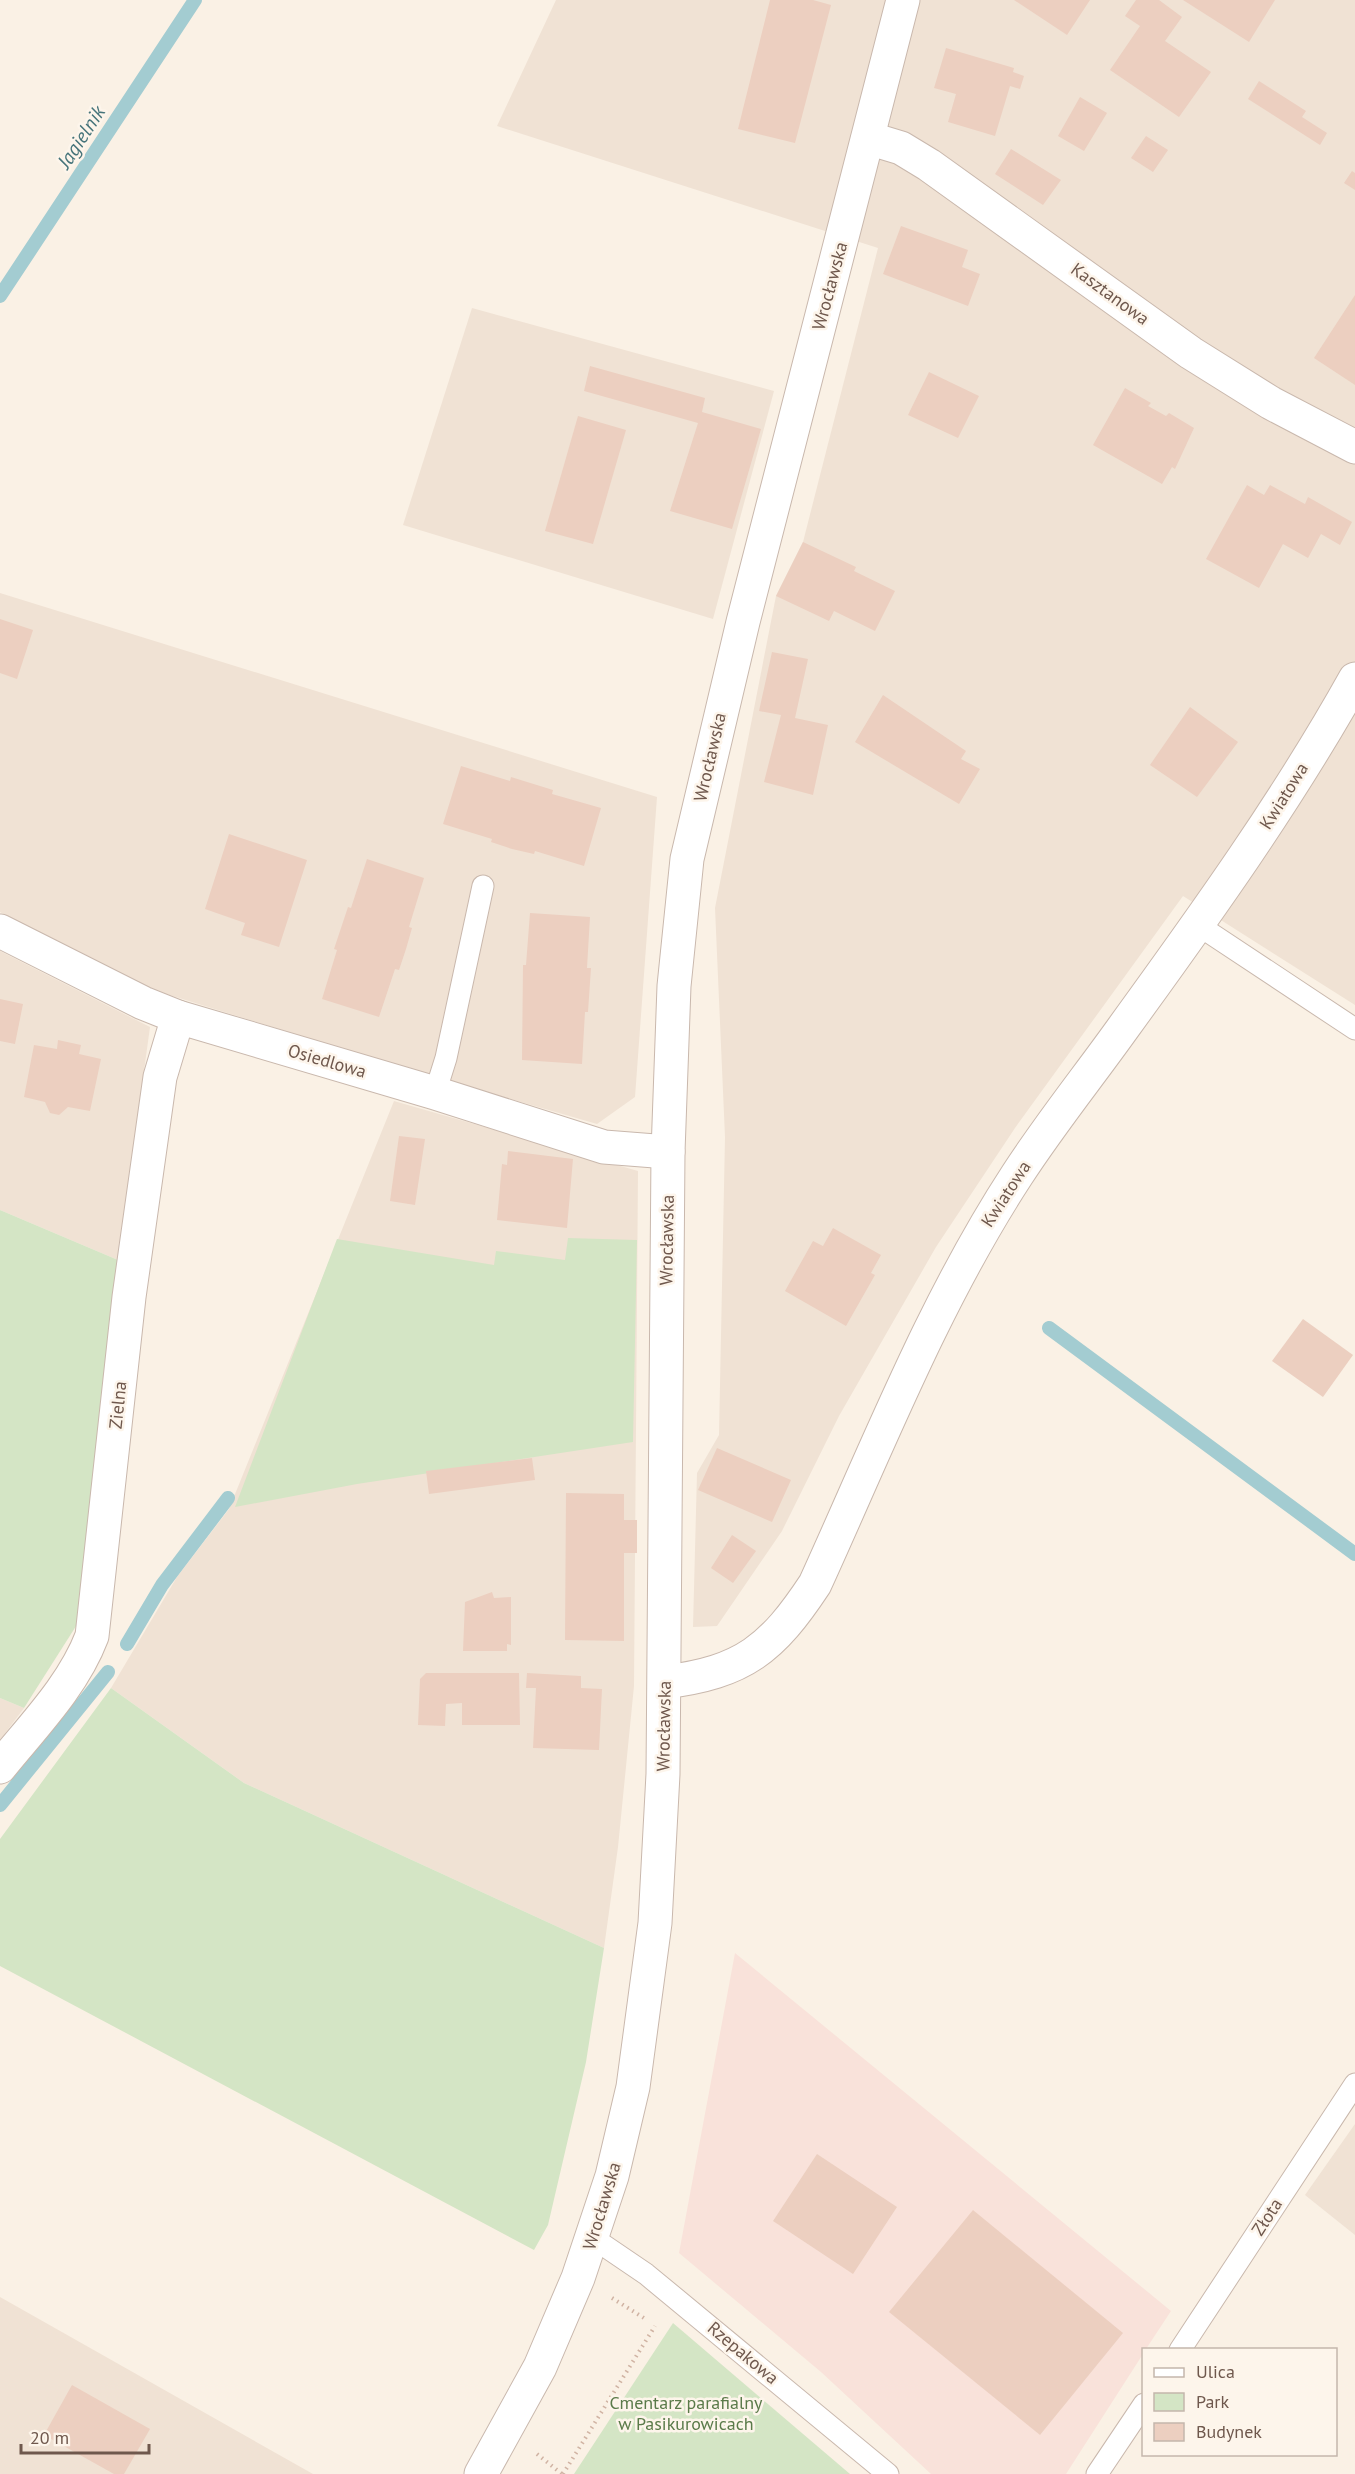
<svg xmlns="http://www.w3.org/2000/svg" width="1355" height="2474" font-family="'PT Sans',sans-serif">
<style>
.residential{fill:#f0e2d4}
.commercial{fill:#f9e2da}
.green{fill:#d4e5c5}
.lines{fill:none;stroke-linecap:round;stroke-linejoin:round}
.stream{stroke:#a3ccd1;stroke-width:14}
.building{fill:#eccfc0}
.service-casing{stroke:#c9b8ad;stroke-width:23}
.minor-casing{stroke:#c9b8ad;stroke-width:35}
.tertiary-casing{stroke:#c9b8ad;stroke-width:35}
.path{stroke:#d0b3a3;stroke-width:4;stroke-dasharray:1.5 4.5;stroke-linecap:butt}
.service{stroke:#fff;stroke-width:21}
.minor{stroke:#fff;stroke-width:33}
.tertiary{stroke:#fff;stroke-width:33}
.labels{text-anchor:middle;stroke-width:5;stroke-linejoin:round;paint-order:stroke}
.street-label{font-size:18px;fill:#6f584d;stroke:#fdf5eb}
.park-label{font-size:18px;fill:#5a7a49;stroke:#fdf5eb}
.water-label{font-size:20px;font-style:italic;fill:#46747a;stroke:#fdf5eb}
</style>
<rect width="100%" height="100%" fill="#faf1e5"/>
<g class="residential">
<path d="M556,0H1355V1005L1183,896L1015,1128L936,1247L839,1416L782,1531L717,1626L693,1627L697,1473L719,1435L725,1137L715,908L776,596L803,542L878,248L497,126Z"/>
<path d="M472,308L774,391L713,619L403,525Z"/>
<path d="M0,593L657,797L635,1097L597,1124L411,1070L147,988L0,912Z"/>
<path d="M0,951L150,1027L118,1260L0,1210Z"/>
<path d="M394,1101L638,1171L634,1686L618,1847L604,1948L244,1783L111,1688L177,1577L229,1509Z"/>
<path d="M0,1698L24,1708L0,1740Z"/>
<path d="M1355,2124V2235L1305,2195Z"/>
<path d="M0,2297L313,2474H0Z"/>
</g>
<path class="commercial" d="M735,1953L1171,2311L1146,2349L1144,2350L1143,2354L1066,2474H931L821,2372L679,2253Z"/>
<g class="green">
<path d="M0,1210L118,1260L78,1623L24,1708L0,1698Z"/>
<path d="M568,1238L637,1240L633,1442L357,1484L235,1507L337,1239L494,1265L496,1251L565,1260Z"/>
<path d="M111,1688L244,1783L604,1948L586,2062L548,2225L534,2250L0,1966V1839Z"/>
<path d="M673,2323L850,2474H574Z"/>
</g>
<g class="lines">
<g class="stream">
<path d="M0,296L195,0"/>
<path d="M1049,1328L1355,1554"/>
<path d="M127,1644L162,1585L228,1498"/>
<path d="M0,1805L108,1672"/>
</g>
</g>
<g class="building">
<path d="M770,0H813L831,5L795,143L738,129Z"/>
<path d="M1014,0H1090L1067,35Z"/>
<path d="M1136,0H1159L1182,17L1165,41L1211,72L1179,117L1110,70L1140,26L1125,16Z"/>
<path d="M1183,0H1275L1249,42Z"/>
<path d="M946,48L1014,68L1013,72L1024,76L1020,89L1010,86L995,136L948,122L956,94L934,88Z"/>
<path d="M1259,81L1306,111L1302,117L1327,133L1320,145L1248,99Z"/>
<path d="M1080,97L1107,113L1084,151L1058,136Z"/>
<path d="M1146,136L1168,150L1153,172L1131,158Z"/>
<path d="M1011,149L1061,180L1043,205L995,174Z"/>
<path d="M1352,171L1355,173V190L1344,183Z"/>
<path d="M901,226L968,250L962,267L980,274L968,306L883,274Z"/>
<path d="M1355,295V385L1314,358Z"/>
<path d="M590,366L705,398L702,412L761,429L732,529L670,511L698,423L584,391Z"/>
<path d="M929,372L979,396L958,438L908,415Z"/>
<path d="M1125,388L1151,403L1148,406L1166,416L1169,413L1194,428L1175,469L1172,467L1162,484L1093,445Z"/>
<path d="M578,416L626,430L593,544L545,531Z"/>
<path d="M1247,485L1264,495L1270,485L1305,504L1308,497L1352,522L1340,545L1321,534L1308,558L1283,544L1259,588L1206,559Z"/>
<path d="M803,542L856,567L854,571L895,591L875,631L834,611L829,621L776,596Z"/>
<path d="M0,619L33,630L17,679L0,673Z"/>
<path d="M772,652L808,659L795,718L828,725L813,795L764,782L781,715L759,711Z"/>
<path d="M883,695L966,751L961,759L980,769L959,804L855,742Z"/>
<path d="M1190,707L1238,742L1197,797L1150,765Z"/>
<path d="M461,766L510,781L511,777L553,790L552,794L601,808L584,866L535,851L534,854L512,849L491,842L492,839L443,824Z"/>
<path d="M229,834L307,860L279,947L241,935L245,923L205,909Z"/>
<path d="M367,859L424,878L409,927L412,928L406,949L399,970L395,969L379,1017L322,999L337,950L334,949L348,907L351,908Z"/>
<path d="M530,913L590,917L587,968H591L588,1012H585L582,1064L522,1060L523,965H526Z"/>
<path d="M0,999L23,1004L15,1044L0,1041Z"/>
<path d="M58,1040L81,1045L79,1054L101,1059L90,1111L68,1107L59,1115L50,1113L45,1102L24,1097L34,1045L57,1049Z"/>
<path d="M399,1136L425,1139L415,1205L390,1201Z"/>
<path d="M508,1151L573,1159L567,1228L497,1220L502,1164L507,1165Z"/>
<path d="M833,1228L881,1255L871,1273L875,1275L846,1326L785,1291L813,1241L823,1246Z"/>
<path d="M1303,1319L1353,1355L1323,1397L1272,1361Z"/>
<path d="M717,1448L791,1480L772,1522L698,1490Z"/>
<path d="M532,1458L535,1480L429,1494L426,1471Z"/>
<path d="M566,1493L624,1494V1520H637V1553H624V1641L565,1640Z"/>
<path d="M732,1535L756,1551L733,1583L711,1568Z"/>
<path d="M492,1592L494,1598L511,1597V1645L507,1644V1651H463L465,1602Z"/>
<path d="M426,1673H519L520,1725H462V1703L446,1704L445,1726L418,1725L420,1679Z"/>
<path d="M527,1673L581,1676V1688L602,1689L599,1750L533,1748L536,1688H526Z"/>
<path d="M817,2154L897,2207L853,2274L773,2221Z"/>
<path d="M973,2210L1123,2333L1040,2435L889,2312Z"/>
<path d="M72,2385L150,2429L124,2474H114L44,2435Z"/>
</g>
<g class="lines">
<g class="service-casing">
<g id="service">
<path d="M1198,925L1355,1029"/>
<path d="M435,1093L446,1058L483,886"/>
<path d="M593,2238L646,2274L888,2474"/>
<path d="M1180,2350L1355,2084"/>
<path d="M1097,2474L1144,2404"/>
</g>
</g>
<g class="minor-casing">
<g id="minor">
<path d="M868,138L901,148L929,165L1191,353L1271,403L1355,447"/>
<path d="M0,931L143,1003L178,1017L435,1093L604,1147L668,1152"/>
<path d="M665,1682C744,1672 772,1649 815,1584C878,1446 934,1302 1017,1175C1050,1124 1088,1077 1123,1028C1205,915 1287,801 1355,679"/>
<path d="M0,1767C33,1726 73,1686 92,1636L129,1297L160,1077L178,1017"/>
</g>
</g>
<g class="tertiary-casing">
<path id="tertiary" d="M481,2474L540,2367L578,2278L612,2176L633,2087L655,1923L663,1774L668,1152L674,986L687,859L743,622L903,0"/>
</g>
<g class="path">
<path d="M612,2298L644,2318"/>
<path d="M537,2454L562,2474"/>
<path d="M563,2474L655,2326"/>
</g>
<use href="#service" class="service"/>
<use href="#minor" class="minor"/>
<use href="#tertiary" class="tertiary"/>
</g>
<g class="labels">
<g class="street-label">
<text transform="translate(830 286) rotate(-75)" y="6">Wrocławska</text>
<text transform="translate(1110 294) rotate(36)" y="6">Kasztanowa</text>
<text transform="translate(710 757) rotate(-77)" y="6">Wrocławska</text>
<text transform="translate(1284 796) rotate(-58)" y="6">Kwiatowa</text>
<text transform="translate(327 1061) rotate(16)" y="6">Osiedlowa</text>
<text transform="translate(1006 1194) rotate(-57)" y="6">Kwiatowa</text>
<text transform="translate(667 1240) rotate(-89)" y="6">Wrocławska</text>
<text transform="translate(118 1405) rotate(-84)" y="6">Zielna</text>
<text transform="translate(664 1726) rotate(-89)" y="6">Wrocławska</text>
<text transform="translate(602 2206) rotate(-73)" y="6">Wrocławska</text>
<text transform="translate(1267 2217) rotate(-57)" y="6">Złota</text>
<text transform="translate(743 2353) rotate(40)" y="6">Rzepakowa</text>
</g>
<g class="park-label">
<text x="686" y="2409">Cmentarz parafialny<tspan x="686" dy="21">w Pasikurowicach</tspan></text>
</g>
<g class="water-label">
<text transform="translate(81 137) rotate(-57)" y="7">Jagielnik</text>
</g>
</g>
<rect x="1142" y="2348" width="195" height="108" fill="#fdf5eb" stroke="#c4b6ac" stroke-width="1.5"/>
<rect x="1154" y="2368" width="30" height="9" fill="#ffffff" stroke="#c4b6ac" stroke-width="1.5"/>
<text x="1196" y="2378" font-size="18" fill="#6f584d">Ulica</text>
<rect x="1154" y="2393" width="30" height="18" fill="#d4e5c5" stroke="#c4b6ac" stroke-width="1.5"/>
<text x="1196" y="2408" font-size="18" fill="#6f584d">Park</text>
<rect x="1154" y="2423" width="30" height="18" fill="#eccfc0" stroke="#c4b6ac" stroke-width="1.5"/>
<text x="1196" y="2438" font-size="18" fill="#6f584d">Budynek</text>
<path d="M21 2444v9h128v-9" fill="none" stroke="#6f584d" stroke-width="3"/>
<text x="30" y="2444" font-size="18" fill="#6f584d" stroke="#fdf5eb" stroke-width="4.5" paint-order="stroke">20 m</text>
</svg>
